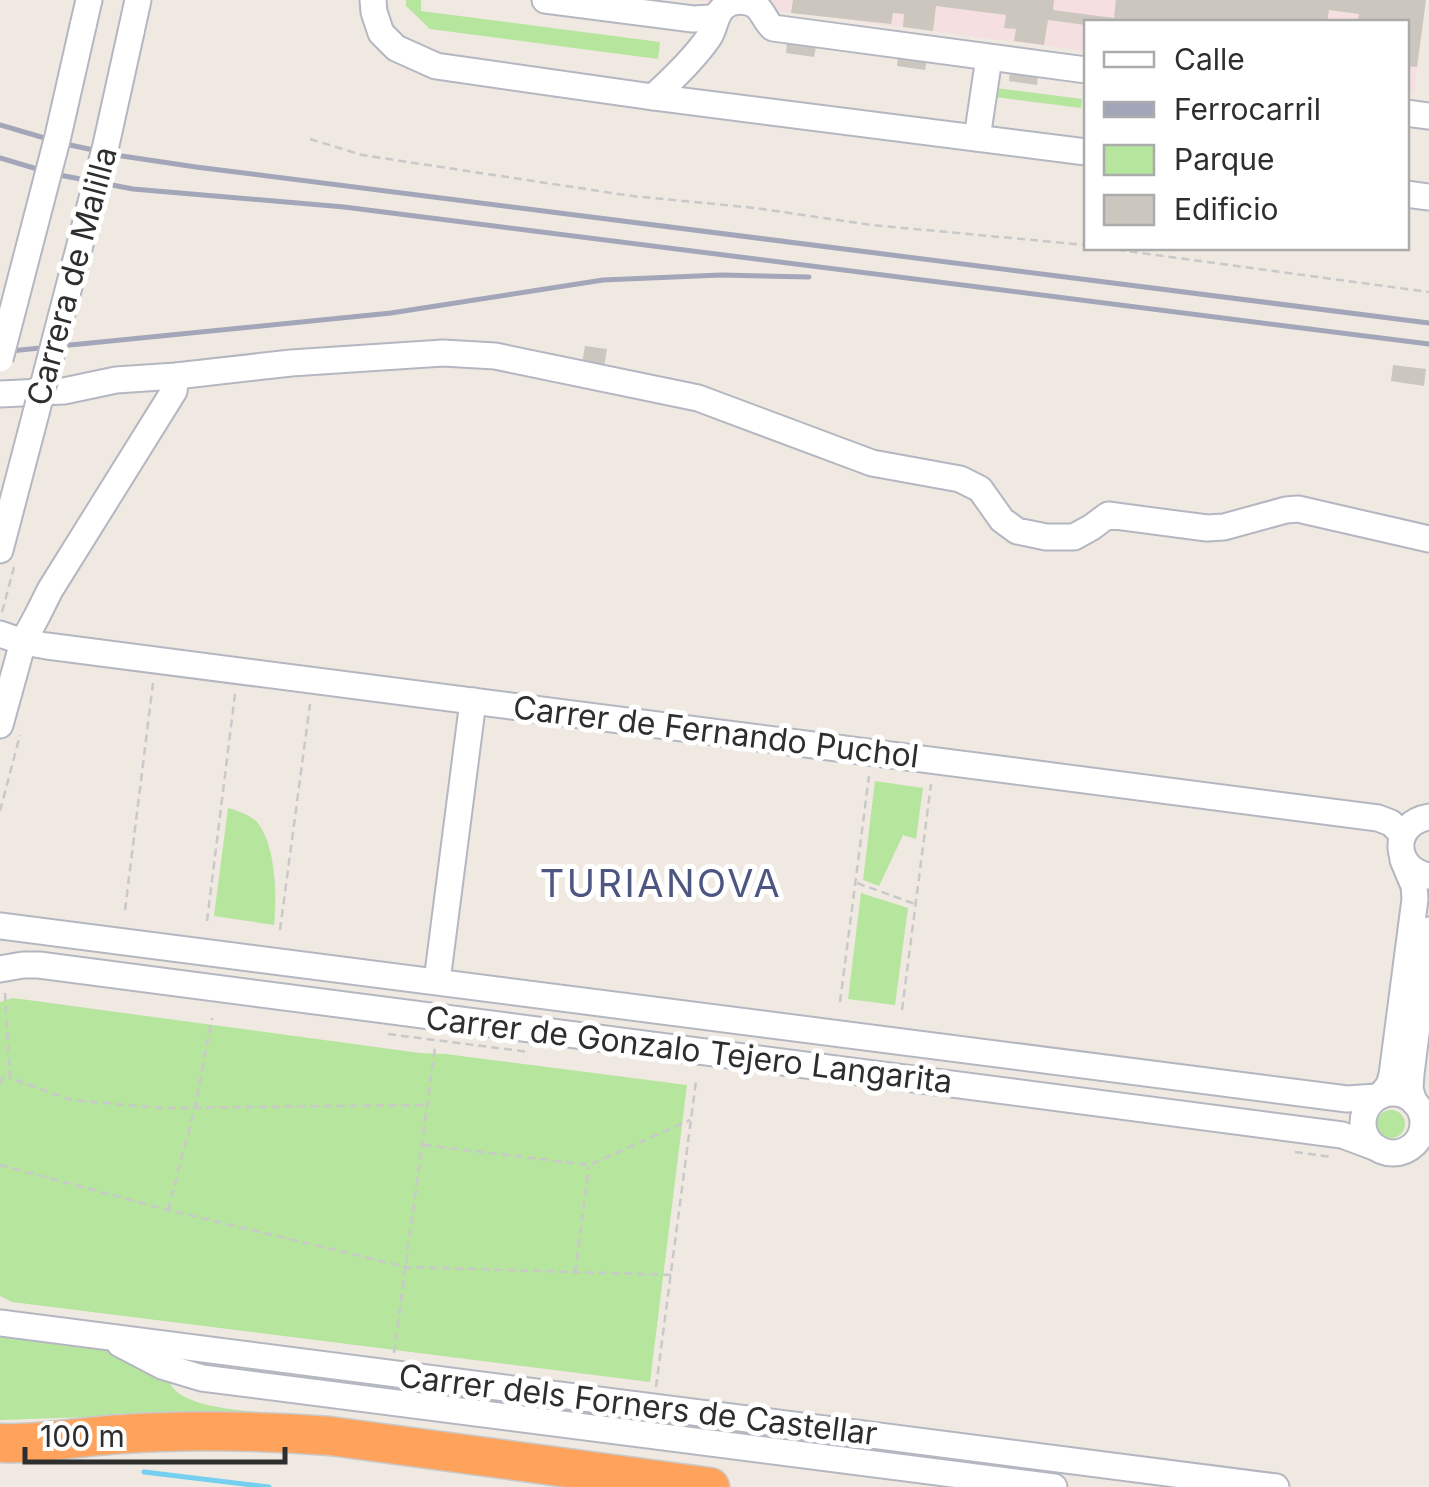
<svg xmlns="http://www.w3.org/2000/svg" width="1429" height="1487" font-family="Inter,sans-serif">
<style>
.medical{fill:#f5dfe0}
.green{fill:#b6e59e}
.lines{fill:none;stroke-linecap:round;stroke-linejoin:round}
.stream{stroke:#75cff0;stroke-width:5}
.building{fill:#cbc7bf}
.minor-casing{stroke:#b4b7c1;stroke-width:29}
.highway-casing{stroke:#c9c9c9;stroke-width:41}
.path{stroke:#c9c9c9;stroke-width:2.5;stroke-dasharray:8 5;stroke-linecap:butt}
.minor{stroke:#fff;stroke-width:25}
.highway{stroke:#ffa35c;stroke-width:38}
.rail{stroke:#a3a6b8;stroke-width:5}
.minor-bridge-casing{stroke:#b4b7c1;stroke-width:29;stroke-linecap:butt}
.minor-bridge{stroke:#fff;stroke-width:25}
.labels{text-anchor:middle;stroke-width:10;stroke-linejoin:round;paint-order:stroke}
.street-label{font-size:32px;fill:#2e2e2e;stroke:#fff}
.quarter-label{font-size:38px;letter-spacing:2.5px;fill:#4d5680;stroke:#fff}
</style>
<rect width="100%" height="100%" fill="#efe9e1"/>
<path class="medical" d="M694,0H1426L1414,94L1407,93L1406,22H1086V51Z"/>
<g class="green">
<path d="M406,0H421V11L660,42L658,59L430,29L406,6Z"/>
<path d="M996,88L1082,99L1081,108L995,97Z"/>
<path d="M875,781L923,788L916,839L903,835L879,886L863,880Z"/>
<path d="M228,808C238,811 250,815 257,822C276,845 277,897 274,925L214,916Z"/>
<path d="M861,893L908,908L895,1005L848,999Z"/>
<path d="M13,998L420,1053L445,1054L687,1085L650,1382L12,1302L0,1296V1002Z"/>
<circle cx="1391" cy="1124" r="14"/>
<path d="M0,1332L102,1345L169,1381C179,1411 259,1411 288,1415L205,1413L0,1420Z"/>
</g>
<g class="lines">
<path class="stream" d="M144,1472L269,1487"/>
</g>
<g class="building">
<path d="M793,0H1054L1053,10L1114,18L1116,0H1426L1417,67L1406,66V22H1358L1359,14L1329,10L1327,22H1086V25L1048,20L1044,45L1014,41L1016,29L1004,28L1006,15L936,6L933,31L903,27L904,14L893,13L891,24L791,13Z"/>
<path d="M787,43L816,47L814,57L786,53Z"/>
<path d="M898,56L927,60L925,70L897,66Z"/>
<path d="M1010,71L1038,75L1037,85L1009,81Z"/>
<path d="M585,346L607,349L604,367L582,364Z"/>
<path d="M1393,365L1426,369L1424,386L1391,381Z"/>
</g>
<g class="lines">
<g class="minor-casing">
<g id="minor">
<path d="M373,0L374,12L381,33L396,48L436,66L653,97L1086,152"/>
<path d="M545,0L693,19L711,18L718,14"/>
<path d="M83,26L89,0"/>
<path d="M131,32L138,0"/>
<path d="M653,97C673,79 694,59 709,37C715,28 715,15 723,8C730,0 744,0 753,4C763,9 765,22 773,28L1086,70"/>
<path d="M1406,113L1429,116"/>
<path d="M977,138L989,58"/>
<path d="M1406,194L1429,197"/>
<path d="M0,394L64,391L116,380L176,376L291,363L443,353L495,356L698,398L872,463L960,479L980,489L1002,520L1017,531L1046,537H1074L1092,527L1108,515L1207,528L1224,527L1286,510L1298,509L1429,539"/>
<path d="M0,550L36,413"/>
<path d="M0,634L23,642L47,646L1378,818L1391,823L1403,835"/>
<path d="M0,725L23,642L37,616L50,590L174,391L176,376"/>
<path d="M1429,817C1391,823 1392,869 1429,876"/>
<path d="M0,926L1347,1099L1377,1097"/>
<path d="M0,969L23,965H39L1342,1135L1377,1148"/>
<path d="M437,981L473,701"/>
<circle cx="1393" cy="1123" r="30"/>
<path d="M1381,1095L1389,1085L1392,1075L1415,899L1414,886L1403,860"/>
<path d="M1414,1102L1410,1089L1411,1074L1429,930"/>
<path d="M0,1323L1276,1487"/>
<path d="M120,1344L162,1366L202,1378L1054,1487"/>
</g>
</g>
<g class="highway-casing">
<path id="highway" d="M0,1443C41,1445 82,1436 123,1434C192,1429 261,1431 330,1436L710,1487"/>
</g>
<g class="path">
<path d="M310,139L362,155L632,196L755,208L872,225L1086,245"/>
<path d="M1104,248L1429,292"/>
<path d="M2,612L14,567"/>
<path d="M0,811L20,735"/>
<path d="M857,883L915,904"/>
<path d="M125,910L153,683"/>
<path d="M207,921L235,694"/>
<path d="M280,930L310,704"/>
<path d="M5,993L10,1078L71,1100L160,1108L427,1105"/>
<path d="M840,1002L869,776"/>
<path d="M902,1010L931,784"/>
<path d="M388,1034L529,1052"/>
<path d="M0,1083L4,1076L8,1077"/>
<path d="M424,1145L589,1165L690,1120"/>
<path d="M1295,1152L1332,1157"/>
<path d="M0,1165L168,1210L406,1267L671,1275"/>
<path d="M168,1210L195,1107L212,1018"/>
<path d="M575,1273L589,1167"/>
<path d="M394,1353L435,1047"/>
<path d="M656,1387L696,1081"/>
</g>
<use href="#minor" class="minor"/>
<use href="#highway" class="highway"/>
<g class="rail">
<path d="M0,125L65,144L122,156L196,167L1429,323"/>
<path d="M0,158L54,174L133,189L344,207L1429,344"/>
<path d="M0,352L391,313L603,280L721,275L809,277"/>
</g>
<g class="minor-bridge-casing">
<g id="minor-bridge">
<path d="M0,359L58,136L83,26"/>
<path d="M36,413L106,145L131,32"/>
</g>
</g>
<use href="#minor-bridge" class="minor-bridge"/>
</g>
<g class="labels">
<g class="street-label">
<text transform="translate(72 276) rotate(-75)" y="11">Carrera de Malilla</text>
<text transform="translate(716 732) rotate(7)" y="11">Carrer de Fernando Puchol</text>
<text transform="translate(689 1050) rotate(7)" y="11">Carrer de Gonzalo Tejero Langarita</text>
<text transform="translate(638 1405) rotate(7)" y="11">Carrer dels Forners de Castellar</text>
</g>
<g class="quarter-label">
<text x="661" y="897">TURIANOVA</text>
</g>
</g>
<rect x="1084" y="20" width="325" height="230" fill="#ffffff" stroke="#ababab" stroke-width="2.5"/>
<rect x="1104" y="52" width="50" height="15" fill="#ffffff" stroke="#ababab" stroke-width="2.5"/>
<text x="1174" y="70" font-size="30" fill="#2e2e2e">Calle</text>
<rect x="1104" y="102" width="50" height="15" fill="#a3a6b8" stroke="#ababab" stroke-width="2.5"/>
<text x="1174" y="120" font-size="30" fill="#2e2e2e">Ferrocarril</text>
<rect x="1104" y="145" width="50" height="30" fill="#b6e59e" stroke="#ababab" stroke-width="2.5"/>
<text x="1174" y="170" font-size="30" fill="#2e2e2e">Parque</text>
<rect x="1104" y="195" width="50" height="30" fill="#cbc7bf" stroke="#ababab" stroke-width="2.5"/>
<text x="1174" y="220" font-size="30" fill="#2e2e2e">Edificio</text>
<path d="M25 1447v15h260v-15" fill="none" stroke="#2e2e2e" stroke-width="5"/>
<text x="40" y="1447" font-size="30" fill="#2e2e2e" stroke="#ffffff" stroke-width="8" paint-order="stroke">100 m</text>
</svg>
